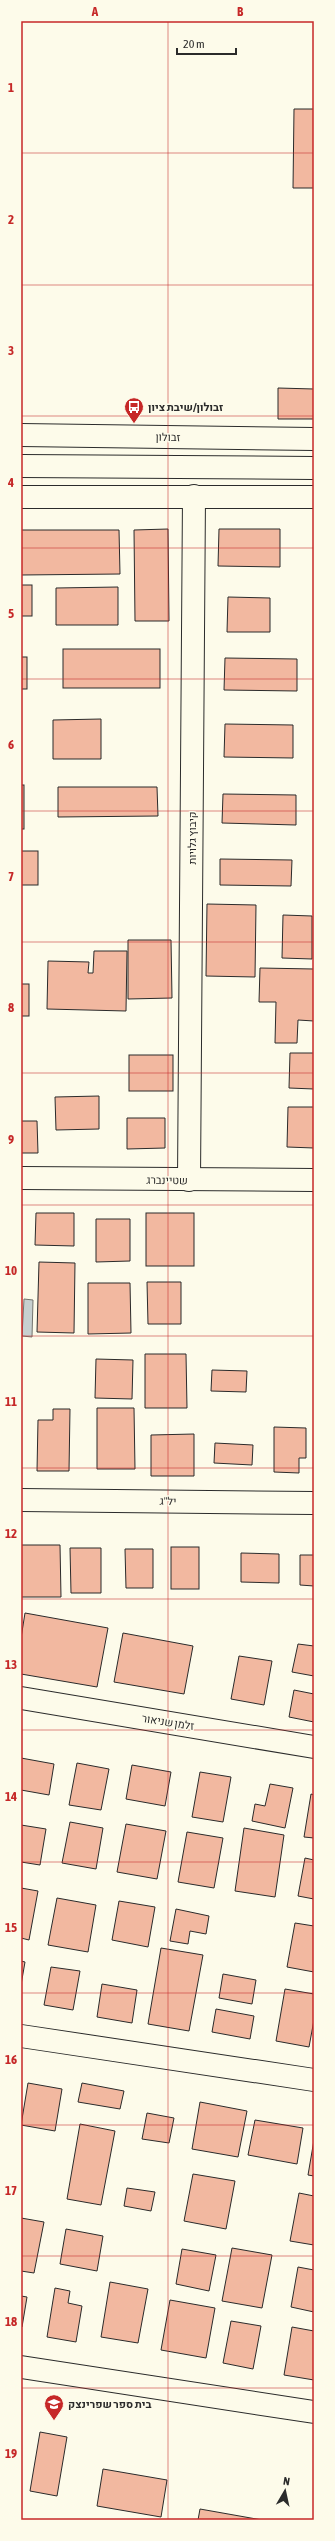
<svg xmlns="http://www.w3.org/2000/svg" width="335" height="2541" font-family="'Asap Condensed',Heebo,sans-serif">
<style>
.water{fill:#c7d0d0;stroke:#74746e}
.building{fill:#f2b8a0;stroke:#2b2b2b}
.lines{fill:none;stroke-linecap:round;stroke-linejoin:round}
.minor-casing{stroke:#2b2b2b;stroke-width:24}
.major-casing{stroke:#2b2b2b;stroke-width:24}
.minor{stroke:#fdfbea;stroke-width:22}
.major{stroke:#fdfbea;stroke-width:22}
.grid{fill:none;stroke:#c62828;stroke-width:1;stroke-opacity:0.55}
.labels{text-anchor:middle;stroke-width:3;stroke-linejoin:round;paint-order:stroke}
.poi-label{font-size:11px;font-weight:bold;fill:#2b2b2b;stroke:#fdfbea;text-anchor:start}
.street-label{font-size:11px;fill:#2b2b2b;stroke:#fdfbea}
.neatline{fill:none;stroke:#c62828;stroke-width:1.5}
.grid-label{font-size:13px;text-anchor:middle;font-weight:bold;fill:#c62828}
</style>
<rect width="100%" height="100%" fill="#fdfbea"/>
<path class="water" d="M24,1299L33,1300L32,1337L22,1336Z"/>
<g class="building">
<path d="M294,109H314V188H293Z"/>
<path d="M278,388L314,389V419H278Z"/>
<path d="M168,529L169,621H135L134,530Z"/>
<path d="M219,529H280V567L218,566Z"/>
<path d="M21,530H119L120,574L21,575Z"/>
<rect x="21" y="585" width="11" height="31"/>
<path d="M118,587V625H56V588Z"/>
<path d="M228,597L270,598V632H227Z"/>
<rect x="63" y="649" width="97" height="39"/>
<rect x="21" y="657" width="6" height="32"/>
<path d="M225,658L297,659V691L224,690Z"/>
<path d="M101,719V759H53V720Z"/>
<path d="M225,724L293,725V758L224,757Z"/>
<rect x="21" y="785" width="3" height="44"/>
<path d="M58,787H157L158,816L58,817Z"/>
<path d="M223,794L296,795V825L222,823Z"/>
<rect x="21" y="851" width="17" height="34"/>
<path d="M220,859L292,860L291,886L220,885Z"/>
<path d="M207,904L256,905L255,977L206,976Z"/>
<path d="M283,915L312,916V959L282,958Z"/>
<path d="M128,940H171L172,998L128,999Z"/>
<path d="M94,951H127L126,1011L47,1009L48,961L89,962L88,973H93Z"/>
<path d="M260,968L314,969V1021L298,1020L297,1043H275L276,1002H259Z"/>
<rect x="21" y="984" width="8" height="32"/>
<path d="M290,1053H314V1089L289,1088Z"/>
<rect x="129" y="1055" width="44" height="36"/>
<path d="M99,1096V1129L56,1130L55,1097Z"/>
<path d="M288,1107H314V1148L287,1147Z"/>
<path d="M127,1118H165V1148L127,1149Z"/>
<path d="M21,1121H37L38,1153H21Z"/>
<path d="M36,1213H74V1246L35,1245Z"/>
<rect x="146" y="1213" width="48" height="53"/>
<path d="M96,1219H130V1261L96,1262Z"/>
<path d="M39,1262L75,1263L74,1333L37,1332Z"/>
<path d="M147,1282H181V1324H148Z"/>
<path d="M88,1283H130L131,1333L88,1334Z"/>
<path d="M145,1354H186L187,1408H145Z"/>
<path d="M96,1359L133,1360L132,1399L95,1398Z"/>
<path d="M212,1370L247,1371L246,1392L211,1391Z"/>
<path d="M97,1408H134L135,1469H97Z"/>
<path d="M53,1409H70L69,1471H37L38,1420H53Z"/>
<path d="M274,1427L306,1428V1458H299V1473L274,1472Z"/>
<path d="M194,1434V1476H151V1435Z"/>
<path d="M215,1443L253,1445L252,1465L214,1463Z"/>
<path d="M21,1545H60L61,1597H21Z"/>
<rect x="171" y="1547" width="28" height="42"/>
<path d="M70,1548H101V1593H71Z"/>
<path d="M125,1549H153V1588H126Z"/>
<path d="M241,1553L279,1554V1583L241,1582Z"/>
<path d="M300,1555H314V1586L300,1585Z"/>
<path d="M25,1613L108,1628L97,1687L21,1674V1638Z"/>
<path d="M123,1633L193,1646L184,1694L114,1682Z"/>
<path d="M298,1644L314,1646V1676L292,1672Z"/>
<path d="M239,1656L272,1661L264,1705L231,1699Z"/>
<path d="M294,1690L314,1694V1722L289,1717Z"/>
<path d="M21,1758L54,1764L49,1795L21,1790Z"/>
<path d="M77,1763L109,1769L101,1810L69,1805Z"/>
<path d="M132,1765L171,1772L165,1806L126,1799Z"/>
<path d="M200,1772L231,1777L223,1822L192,1817Z"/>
<path d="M270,1784L293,1788L285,1828L252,1821L255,1804L265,1806Z"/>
<path d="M311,1794L314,1795V1838L304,1837Z"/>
<path d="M70,1822L103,1828L96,1869L62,1863Z"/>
<path d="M126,1824L166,1831L157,1879L117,1872Z"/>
<path d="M21,1825L46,1829L40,1865L21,1862Z"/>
<path d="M244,1828L284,1835L275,1897L235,1891Z"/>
<path d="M187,1832L223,1838L214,1888L178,1882Z"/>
<path d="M305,1858L314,1860V1899L298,1896Z"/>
<path d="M21,1888L38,1891L29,1940L21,1938Z"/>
<path d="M57,1898L96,1905L88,1952L48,1945Z"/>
<path d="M119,1901L155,1907L148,1947L112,1940Z"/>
<path d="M176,1909L209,1916L206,1934L190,1931L188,1944L170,1941Z"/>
<path d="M295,1923L314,1926V1972L287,1967Z"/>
<path d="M161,1948L203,1955L189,2031L148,2024Z"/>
<path d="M21,1961L25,1962L21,1985Z"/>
<path d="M51,1967L80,1971L73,2010L44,2005Z"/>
<path d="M223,1974L256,1980L252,2004L219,1998Z"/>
<path d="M102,1984L137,1990L132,2023L97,2017Z"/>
<path d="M285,1989L314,1994V2020L309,2047L276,2041Z"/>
<path d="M216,2009L254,2016L250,2039L212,2032Z"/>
<path d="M28,2083L62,2089L55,2131L21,2125Z"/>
<path d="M82,2083L124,2091L120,2109L78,2102Z"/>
<path d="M200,2102L247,2111L238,2157L192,2149Z"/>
<path d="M147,2113L174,2118L169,2143L142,2139Z"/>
<path d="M255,2120L303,2128L297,2164L248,2155Z"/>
<path d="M80,2124L115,2131L101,2205L67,2199Z"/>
<path d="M314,2140V2176L308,2175Z"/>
<path d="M193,2174L235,2181L226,2229L184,2221Z"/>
<path d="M127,2188L155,2192L151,2211L124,2206Z"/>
<path d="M299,2193L314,2196V2245L290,2241Z"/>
<path d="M21,2218L44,2222L34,2273L21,2271Z"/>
<path d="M66,2229L103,2236L97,2271L60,2264Z"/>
<path d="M232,2248L272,2255L262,2308L222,2301Z"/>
<path d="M182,2249L216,2255L209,2291L176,2284Z"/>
<path d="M298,2267L314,2270V2312L291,2307Z"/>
<path d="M110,2282L148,2289L138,2343L101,2337Z"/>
<path d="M55,2288L70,2291L68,2303L82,2306L76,2342L47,2337Z"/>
<path d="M21,2296L27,2297L22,2327H21Z"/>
<path d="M170,2300L215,2308L206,2358L161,2350Z"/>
<path d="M231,2321L261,2326L253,2369L223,2363Z"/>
<path d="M292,2327L314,2331V2380L284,2375Z"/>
<path d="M40,2432L67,2437L57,2496L30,2491Z"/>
<path d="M103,2469L167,2480L161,2517L97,2506Z"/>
<path d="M200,2509L262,2520H198Z"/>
</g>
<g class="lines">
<g class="minor-casing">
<g id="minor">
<path d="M21,497H314"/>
<path d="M21,1178L314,1180"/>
<path d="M189,1180L194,496"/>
<path d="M21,1500L314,1503"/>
<path d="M21,1698L314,1747"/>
<path d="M21,2036L314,2080"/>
<path d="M21,2367L314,2412"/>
</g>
</g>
<g class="major-casing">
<g id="major">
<path d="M21,435L314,439"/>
<path d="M21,466L314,468"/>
</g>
</g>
<use href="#minor" class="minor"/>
<use href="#major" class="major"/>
</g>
<path class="grid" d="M168,21V2520M21,153H314M21,285H314M21,416H314M21,548H314M21,679H314M21,811H314M21,942H314M21,1073H314M21,1205H314M21,1336H314M21,1468H314M21,1599H314M21,1730H314M21,1862H314M21,1993H314M21,2125H314M21,2256H314M21,2388H314"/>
<defs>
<g id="bus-pin" transform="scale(1)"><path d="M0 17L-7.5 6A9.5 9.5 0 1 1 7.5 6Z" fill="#c62828" stroke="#fdfbea"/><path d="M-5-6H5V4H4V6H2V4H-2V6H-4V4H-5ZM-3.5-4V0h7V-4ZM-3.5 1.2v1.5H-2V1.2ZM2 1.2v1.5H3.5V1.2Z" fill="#fff"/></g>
<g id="school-pin" transform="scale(1)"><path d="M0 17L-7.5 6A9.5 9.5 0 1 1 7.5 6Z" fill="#c62828" stroke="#fdfbea"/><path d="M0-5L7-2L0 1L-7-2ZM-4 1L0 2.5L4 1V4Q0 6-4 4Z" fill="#fff"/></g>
</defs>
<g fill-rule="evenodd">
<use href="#bus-pin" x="134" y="407"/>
<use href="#school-pin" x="54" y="2404"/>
</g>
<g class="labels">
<g class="poi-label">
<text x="148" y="411">זבולון/שיבת ציון</text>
<text x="68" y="2408">בית ספר שפרינצק</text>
</g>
<g class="street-label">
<text transform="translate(168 437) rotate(1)" y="4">זבולון</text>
<text transform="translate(192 838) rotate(-90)" y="4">קיבוץ גלויות</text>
<text transform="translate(167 1180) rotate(1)" y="4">שטיינברג</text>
<text transform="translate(168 1501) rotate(1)" y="4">יל"ג</text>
<text transform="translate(168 1722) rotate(9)" y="4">זלמן שניאור</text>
</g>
</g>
<rect width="335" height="2541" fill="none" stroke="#fdfbea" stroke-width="44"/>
<g transform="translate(285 2491) rotate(9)" stroke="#fdfbea" stroke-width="3" paint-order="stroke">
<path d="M0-3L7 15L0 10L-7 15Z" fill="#2b2b2b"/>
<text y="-6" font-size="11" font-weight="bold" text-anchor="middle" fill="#2b2b2b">N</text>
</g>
<path d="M177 48v6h59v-6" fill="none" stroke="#2b2b2b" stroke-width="2"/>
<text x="183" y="48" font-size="12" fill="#2b2b2b" stroke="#fdfbea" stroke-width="3" paint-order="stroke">20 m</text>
<rect x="22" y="22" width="291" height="2497" class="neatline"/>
<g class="grid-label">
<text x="95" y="16">A</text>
<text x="240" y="16">B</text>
<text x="11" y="92">1</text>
<text x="11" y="224">2</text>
<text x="11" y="355">3</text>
<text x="11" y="487">4</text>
<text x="11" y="618">5</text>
<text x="11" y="749">6</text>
<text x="11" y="881">7</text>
<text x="11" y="1012">8</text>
<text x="11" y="1144">9</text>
<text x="11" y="1275">10</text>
<text x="11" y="1406">11</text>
<text x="11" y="1538">12</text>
<text x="11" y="1669">13</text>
<text x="11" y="1801">14</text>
<text x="11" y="1932">15</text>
<text x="11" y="2064">16</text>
<text x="11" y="2195">17</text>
<text x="11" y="2326">18</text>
<text x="11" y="2458">19</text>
</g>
</svg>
